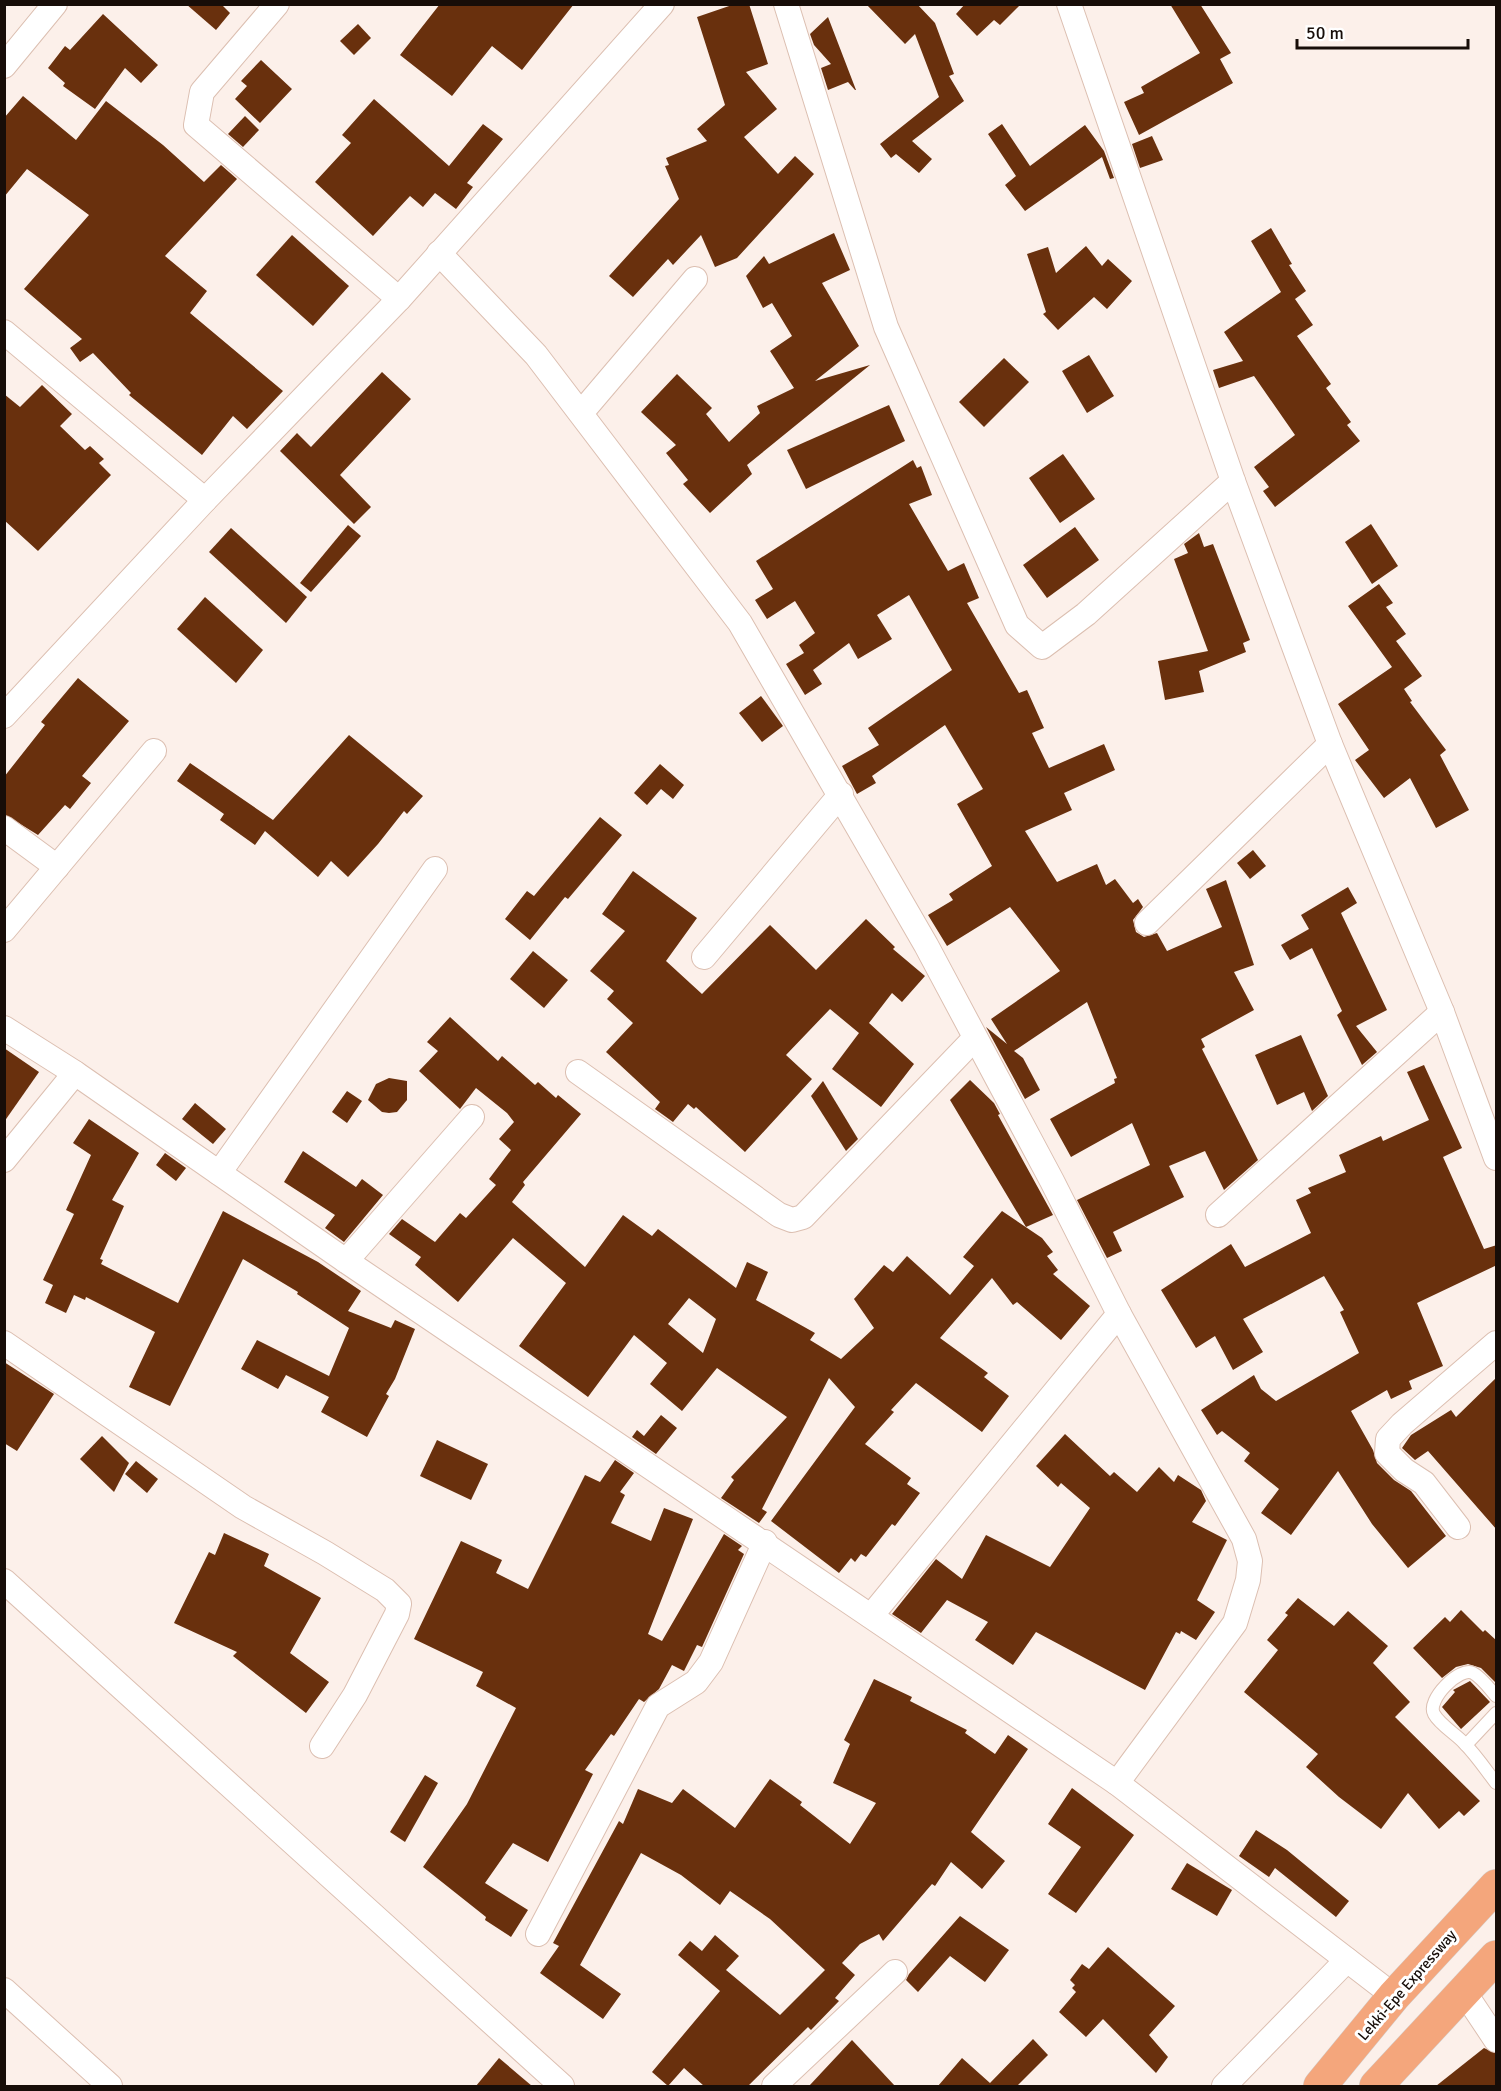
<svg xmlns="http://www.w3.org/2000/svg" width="1501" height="2091" font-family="Signika,sans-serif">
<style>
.building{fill:#69300d;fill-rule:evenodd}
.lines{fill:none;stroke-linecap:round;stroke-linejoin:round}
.service-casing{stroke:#dcbfb1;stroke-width:14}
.minor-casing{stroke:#dcbfb1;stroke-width:26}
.trunk-casing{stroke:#d1cfce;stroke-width:34}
.service{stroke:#fff;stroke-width:12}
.minor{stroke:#fff;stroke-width:24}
.trunk{stroke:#f4a67c;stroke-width:33}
.labels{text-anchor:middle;stroke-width:6;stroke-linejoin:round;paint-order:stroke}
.street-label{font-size:15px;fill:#170d08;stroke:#fff}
</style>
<rect width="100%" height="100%" fill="#fcf0ea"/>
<g class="building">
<path d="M186,4H221L230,13L216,30Z"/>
<path d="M440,4H574L522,70L492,46L452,96L400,55Z"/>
<path d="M735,4H749L768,64L746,72L777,109L744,137L778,174L795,156L814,174L737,258L715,267L701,235L673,265L668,259L633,297L609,276L679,199L665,166L669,165L666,158L707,141L697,129L725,105L697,17Z"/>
<path d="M866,4H917L935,23L954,74L949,76L964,101L912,141L932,159L919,173L896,154L891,158L880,144L939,97L915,34L905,44Z"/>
<path d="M965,4H1021L1000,25L994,20L977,36L956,14Z"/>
<path d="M1170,4H1200L1231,53L1220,59L1233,83L1139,135L1124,102L1144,93L1141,87L1200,53Z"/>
<path d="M103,14L158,65L141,83L125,68L95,109L63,86L65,83L48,68L65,46L70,50Z"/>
<path d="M828,17L856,90H855L848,82L828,90L821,68L831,64L814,45L810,34Z"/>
<path d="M358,24L371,38L354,55L340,41Z"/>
<path d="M261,60L292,89L260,123L235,99L247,86L241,81Z"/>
<path d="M23,96L76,140L106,101L163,145L204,182L221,165L237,179L165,256L207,291L190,313L283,391L247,429L233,416L202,455L129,395L131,393L93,353L80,362L70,348L82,339L24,289L89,215L27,169L4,197V118Z"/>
<path d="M374,99L449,166L483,124L503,139L467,183L473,187L456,209L435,193L423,207L410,196L373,236L315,182L351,143L342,135Z"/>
<path d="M245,116L259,130L243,147L228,134Z"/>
<path d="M1002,124L1030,166L1085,125L1104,151L1114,178L1110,179L1102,157L1025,211L1005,185L1016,176L988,134Z"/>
<path d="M1152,136L1163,160L1140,168L1132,144Z"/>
<path d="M1271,228L1292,264L1289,265L1306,291L1295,299L1313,325L1297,336L1331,384L1326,388L1351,422L1347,425L1360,441L1275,507L1263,491L1269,487L1254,467L1295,435L1254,376L1219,388L1213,370L1243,361L1224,332L1281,292L1251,241Z"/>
<path d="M834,233L850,270L822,283L859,346L815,381L870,365L747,465L752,474L710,513L683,484L688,480L666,453L676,445L641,412L677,374L712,408L706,414L729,442L760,413L757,406L794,388L770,351L792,336L772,303L763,308L746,276L764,256L769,264Z"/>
<path d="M292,235L349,286L313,326L256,275Z"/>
<path d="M1086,246L1102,266L1108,259L1132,281L1107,309L1094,297L1058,330L1043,314L1046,312L1027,254L1048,247L1056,273Z"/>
<path d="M1089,355L1114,396L1087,413L1062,371Z"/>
<path d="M1004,358L1029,382L984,427L959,402Z"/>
<path d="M382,372L411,399L340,475L371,507L354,524L280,451L297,433L311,447Z"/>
<path d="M42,385L72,414L60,426L85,450L90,446L104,459L99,463L111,475L38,551L4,520V394L20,407Z"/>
<path d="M889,405L905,441L806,489L787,450Z"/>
<path d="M1063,454L1095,499L1060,523L1029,478Z"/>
<path d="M913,460L917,468L921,466L932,495L909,504L948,571L964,563L979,598L967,603L1019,693L1027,690L1044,728L1032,733L1049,768L1104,744L1115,770L1064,793L1072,810L1025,831L1057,882L1097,864L1106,885L1115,879L1133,903L1138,899L1143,907L1133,920L1136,932L1144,937L1157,933L1167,951L1222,927L1206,889L1226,880L1254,965L1234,972L1254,1010L1201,1039L1205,1047L1202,1049L1258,1160L1224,1190L1205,1151L1169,1166L1184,1197L1113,1232L1122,1251L1107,1258L1077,1200L1150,1165L1132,1123L1071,1157L1050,1119L1115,1083L1114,1079L1117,1078L1087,1002L1014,1051L1023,1058L1040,1090L1025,1099L986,1027L1007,1044L991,1019L1060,971L1010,907L947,946L928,915L953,900L949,894L992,866L957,804L983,789L945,725L872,776L876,783L857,794L842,766L879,745L868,728L952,670L909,595L877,615L892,639L858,659L849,643L813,670L822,684L805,695L786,664L804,653L799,645L815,633L795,601L767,619L755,600L773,589L756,561Z"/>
<path d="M1371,524L1398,566L1372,584L1345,542Z"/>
<path d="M348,525L361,536L311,592L300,583Z"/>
<path d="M1075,527L1099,560L1047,598L1023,565Z"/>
<path d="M231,528L307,597L286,623L209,552Z"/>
<path d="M1199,533L1204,547L1213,544L1250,640L1243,643L1246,652L1199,671L1204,692L1165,700L1158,661L1208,651L1174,559L1188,553L1184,544Z"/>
<path d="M1379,584L1393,603L1386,607L1406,634L1396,641L1422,676L1404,689L1412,701L1410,702L1446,750L1440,755L1469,810L1436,828L1410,778L1384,798L1355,760L1369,750L1338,704L1392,667L1348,606Z"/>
<path d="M205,597L263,650L236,683L177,629Z"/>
<path d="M78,678L129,721L82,776L91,783L70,809L65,805L38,835L4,814V777L45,725L41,722Z"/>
<path d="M761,696L783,726L762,742L739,713Z"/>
<path d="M349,735L423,796L407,814L404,811L378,844L348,877L331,861L318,877L265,831L255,845L220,820L224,814L177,781L190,763L273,820Z"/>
<path d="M660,764L684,785L673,799L661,789L647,805L634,793Z"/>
<path d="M600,817L622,835L568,899L565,897L530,940L505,919L527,891L534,896Z"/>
<path d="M1253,850L1266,866L1250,879L1237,863Z"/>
<path d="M633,871L697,918L666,961L702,994L770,925L816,970L866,919L895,947L893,949L925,976L902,1002L892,993L869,1023L914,1064L881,1107L832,1069L859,1033L830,1009L786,1055L812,1079L745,1152L696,1107L694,1109L688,1104L673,1122L655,1109L660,1102L606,1052L633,1023L607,999L614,991L590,971L625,931L602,914Z"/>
<path d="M1348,887L1357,903L1341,913L1387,1010L1356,1026L1377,1052L1362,1065L1337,1015L1342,1011L1312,948L1290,960L1281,945L1309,929L1301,915Z"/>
<path d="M533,951L568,980L544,1008L510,979Z"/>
<path d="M450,1017L498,1061L502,1056L535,1085L538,1082L556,1098L558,1095L581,1114L523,1182L525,1185L512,1202L585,1267L623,1215L652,1236L658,1229L736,1288L747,1262L768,1272L756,1300L815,1333L810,1340L841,1359L874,1328L854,1299L884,1265L893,1272L907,1256L950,1295L974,1266L963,1257L1002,1211L1042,1238L1053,1252L1047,1256L1058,1270L1053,1274L1090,1306L1061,1340L1017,1302L1013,1305L992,1278L940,1338L988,1373L984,1377L1009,1396L982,1432L916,1383L891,1410L894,1412L865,1444L911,1478L907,1484L920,1493L895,1526L892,1524L866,1557L861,1554L855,1562L851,1558L839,1573L771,1521L855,1407L829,1378L762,1509L767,1512L759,1523L721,1498L734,1480L731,1477L787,1417L717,1368L682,1411L650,1384L667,1363L634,1335L588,1397L519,1346L566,1283L513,1238L458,1302L415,1265L421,1257L389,1234L402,1219L435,1242L460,1213L466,1218L496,1185L489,1179L511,1150L499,1139L514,1122L507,1113L476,1088L460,1109L419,1071L438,1051L427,1042ZM689,1298L716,1319L703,1353L668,1324Z"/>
<path d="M1301,1035L1328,1096L1312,1111L1304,1092L1277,1105L1255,1055Z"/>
<path d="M4,1048L39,1072L4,1122Z"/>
<path d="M1424,1065L1462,1148L1443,1157L1484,1249L1497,1245V1265L1417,1303L1443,1366L1409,1381L1412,1389L1391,1399L1387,1390L1351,1411L1373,1450L1377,1463L1394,1480L1411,1491L1446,1536L1408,1568L1372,1524L1338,1471L1291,1535L1261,1513L1279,1489L1244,1461L1250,1453L1222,1431L1217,1435L1201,1410L1254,1375L1261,1389L1276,1401L1359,1353L1340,1312L1344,1310L1324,1276L1243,1319L1263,1352L1233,1370L1215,1336L1196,1348L1161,1290L1231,1244L1245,1267L1311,1233L1296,1200L1311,1193L1308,1188L1346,1172L1339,1155L1381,1136L1383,1141L1429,1120L1407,1072Z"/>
<path d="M389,1078L407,1081V1100L397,1112L389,1113L382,1112L368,1100L376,1084Z"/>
<path d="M970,1080L994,1103L1000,1114L998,1115L1053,1215L1026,1227L950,1100Z"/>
<path d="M823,1081L858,1139L846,1151L811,1096Z"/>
<path d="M347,1091L362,1101L347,1123L332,1112Z"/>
<path d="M195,1103L226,1129L213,1144L182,1119Z"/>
<path d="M89,1119L139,1153L112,1200L124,1206L100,1259L103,1260L101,1264L178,1303L223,1211L318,1262L361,1291L348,1311L391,1328L395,1320L415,1329L395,1379L386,1394L389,1396L367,1437L321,1412L329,1397L286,1375L278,1389L241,1369L257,1340L329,1376L349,1328L297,1294L298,1292L243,1259L170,1406L129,1387L155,1332L86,1297L85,1300L74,1295L66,1313L45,1303L53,1285L43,1280L74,1214L66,1210L91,1155L73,1143Z"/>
<path d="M303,1151L356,1187L362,1179L383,1195L344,1242L325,1228L335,1215L284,1182Z"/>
<path d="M165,1153L186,1168L176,1181L156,1165Z"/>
<path d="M4,1362L54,1394L17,1451L4,1443Z"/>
<path d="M1497,1377V1530L1428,1451L1415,1460L1402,1448L1411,1435L1451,1410L1456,1417Z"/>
<path d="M661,1415L677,1428L656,1454L632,1437L637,1430L644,1436Z"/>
<path d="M1065,1434L1110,1476L1114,1472L1137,1492L1159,1467L1174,1482L1178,1475L1201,1490L1206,1501L1192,1522L1227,1540L1197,1600L1215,1612L1196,1640L1181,1631L1180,1634L1176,1632L1145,1690L1036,1632L1013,1665L975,1640L988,1622L947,1600L921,1633L892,1614L936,1559L962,1579L986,1535L1050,1567L1090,1508L1061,1483L1058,1487L1036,1466Z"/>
<path d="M102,1436L129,1463L114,1492L80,1459Z"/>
<path d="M437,1440L488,1464L471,1500L420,1476Z"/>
<path d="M615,1460L634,1473L620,1492L625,1495L611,1523L651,1541L664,1508L693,1519L648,1634L662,1641L724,1534L742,1546L738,1550L744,1554L702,1647L697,1645L684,1671L672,1665L659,1689L644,1702L639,1699L614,1736L611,1734L585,1770L593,1774L548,1862L513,1843L485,1883L528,1910L511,1937L485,1920L486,1917L423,1867L467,1804L516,1708L476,1686L483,1672L414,1639L461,1541L502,1560L496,1573L528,1589L585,1475L600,1482Z"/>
<path d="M136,1461L158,1479L147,1493L125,1474Z"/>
<path d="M224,1533L269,1554L264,1566L321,1598L290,1653L329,1682L306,1713L233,1656L237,1652L174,1623L209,1552L215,1555Z"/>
<path d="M1298,1598L1334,1626L1348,1611L1388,1646L1373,1663L1410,1702L1395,1717L1480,1801L1464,1816L1459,1811L1439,1829L1408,1793L1381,1829L1339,1797L1306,1767L1318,1754L1244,1692L1278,1650L1267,1640L1288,1615L1285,1613Z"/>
<path d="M1461,1610L1483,1632L1485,1630L1497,1641V1684L1481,1668L1468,1664L1456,1667L1442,1678L1413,1648L1445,1617L1450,1622Z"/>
<path d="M874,1679L912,1697L910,1701L967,1730L965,1733L995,1754L1008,1735L1028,1749L971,1832L1005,1861L982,1889L951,1862L935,1886L932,1884L883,1941L879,1934L860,1944L842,1963L855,1975L835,1998L839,2001L811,2030L808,2027L748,2086H704L684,2068L668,2086L652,2072L720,1991L678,1955L690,1941L702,1951L715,1935L739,1956L726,1970L780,2015L825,1970L770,1919L730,1891L720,1905L681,1875L641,1853L580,1965L621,1994L603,2019L540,1973L559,1946L553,1943L619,1821L623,1824L638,1789L672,1803L683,1789L735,1828L770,1779L802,1802L800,1805L850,1844L876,1803L833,1783L850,1744L844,1740Z"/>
<path d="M1470,1681L1490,1702L1461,1729L1442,1707L1455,1692L1453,1690Z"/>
<path d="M425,1775L438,1783L405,1842L390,1832Z"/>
<path d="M1072,1788L1134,1835L1076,1913L1048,1894L1081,1847L1048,1824Z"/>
<path d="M1256,1830L1287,1850L1349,1901L1336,1917L1275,1868L1269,1877L1239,1856Z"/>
<path d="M1187,1863L1232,1890L1217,1916L1171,1889Z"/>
<path d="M960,1916L1009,1950L985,1982L950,1956L918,1992L906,1980L909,1974Z"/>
<path d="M1108,1947L1175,2006L1149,2035L1168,2057L1156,2073L1103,2019L1086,2037L1059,2012L1076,1992L1072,1988L1075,1985L1070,1980L1082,1964L1089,1969Z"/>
<path d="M1033,2039L1048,2055L1017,2086H938L962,2058L990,2083Z"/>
<path d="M852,2040L895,2086H809Z"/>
<path d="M1484,2048L1497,2054V2086H1436Z"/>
<path d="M499,2058L532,2086H476Z"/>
</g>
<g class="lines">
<g class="service-casing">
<g id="service">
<path d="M1496,1696C1490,1689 1481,1677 1473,1673C1460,1666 1426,1700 1434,1714C1440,1725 1456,1734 1464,1743C1476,1755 1486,1770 1496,1783"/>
<path d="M1466,1745L1496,1713"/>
</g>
</g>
<g class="minor-casing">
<g id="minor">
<path d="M277,4L202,92L196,125L399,299"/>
<path d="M786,4L886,327L1017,625L1042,647L1086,614L1233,481"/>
<path d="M1069,4L1233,481L1330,744L1442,1012L1496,1158"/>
<path d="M4,66L55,4"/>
<path d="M439,253L536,355L740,623L926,945L1052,1181L1119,1314L1244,1539L1250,1561L1248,1580L1235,1623L1117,1783"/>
<path d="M4,332L205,500"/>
<path d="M581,413L695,279"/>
<path d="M4,716L205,500L399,299L662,4"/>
<path d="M4,828L57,867"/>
<path d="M1147,923L1330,744"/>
<path d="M4,930L154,751"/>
<path d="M704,957L841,794"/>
<path d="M4,1028L75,1073L346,1261L1117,1783L1394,1996"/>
<path d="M578,1072L779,1215L792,1220L803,1217L975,1038"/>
<path d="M4,1160L75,1073"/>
<path d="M219,1173L435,869"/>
<path d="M1218,1215L1442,1012"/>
<path d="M346,1261L472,1117"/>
<path d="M4,1343L243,1507L325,1553L385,1590L399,1604L397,1614L355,1695L322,1746"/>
<path d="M1458,1527L1424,1483L1404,1470L1387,1453L1388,1439L1402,1424L1496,1343"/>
<path d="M4,1581L562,2086"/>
<path d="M871,1616L1119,1314"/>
<path d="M538,1934L658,1706L696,1682L711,1662L765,1542"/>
<path d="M4,1990L110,2086"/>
<path d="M1464,1992L1496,2040"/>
<path d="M774,2086L895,1972"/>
<path d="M1224,2086L1347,1960"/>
</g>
</g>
<g class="trunk-casing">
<g id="trunk">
<path d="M1320,2086L1394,1996L1496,1886"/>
<path d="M1376,2086L1496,1957"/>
</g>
</g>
<use href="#service" class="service"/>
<use href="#minor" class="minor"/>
<use href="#trunk" class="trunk"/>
</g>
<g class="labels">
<g class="street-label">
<text transform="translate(1407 1985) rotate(-49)" y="5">Lekki-Epe Expressway</text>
</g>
</g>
<rect width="1501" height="2091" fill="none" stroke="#170d08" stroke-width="12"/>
<path d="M1297 39v9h171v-9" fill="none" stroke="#170d08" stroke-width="3"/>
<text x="1306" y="39" font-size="18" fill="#170d08" stroke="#ffffff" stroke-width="4.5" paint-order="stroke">50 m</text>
</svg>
